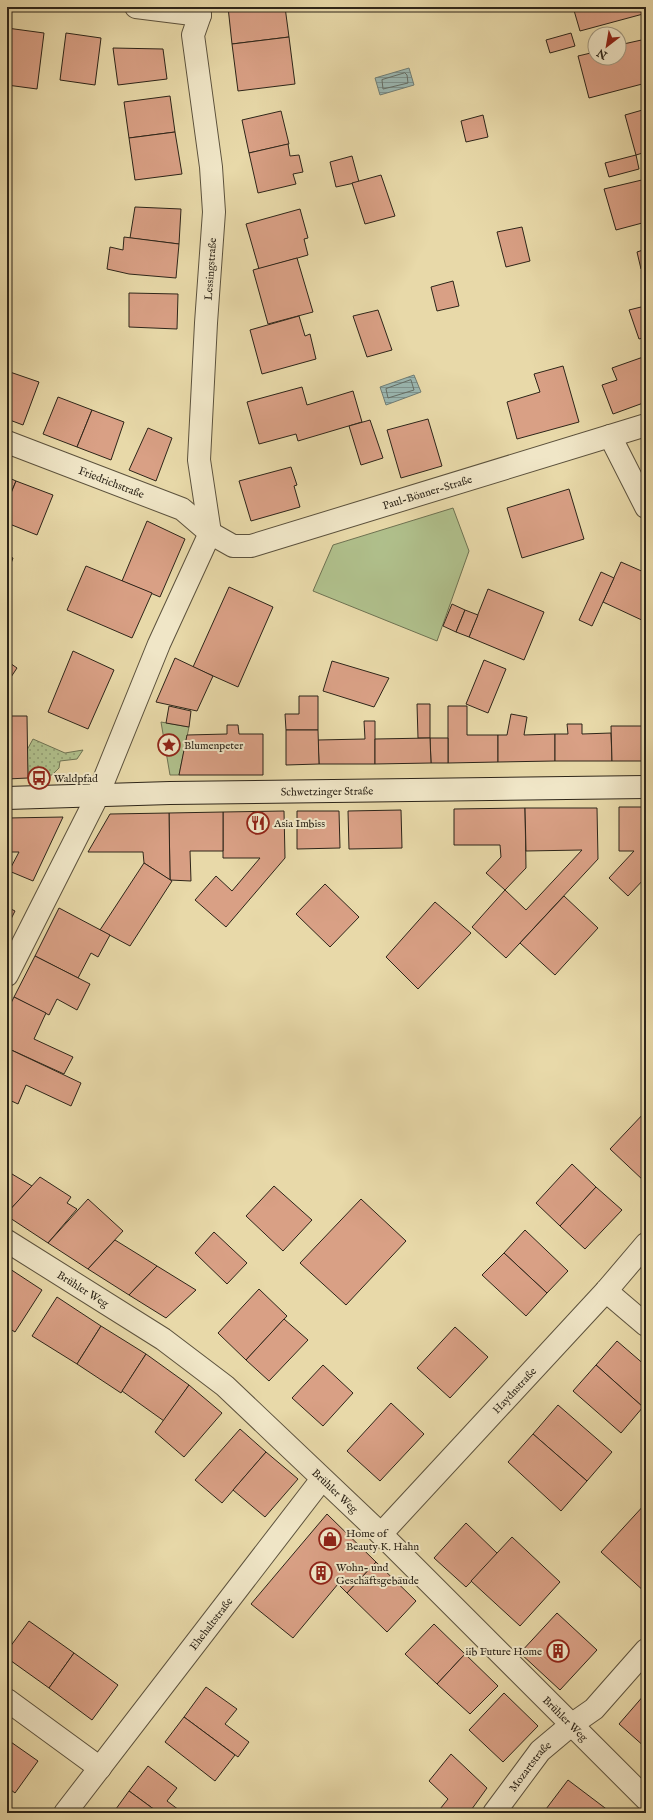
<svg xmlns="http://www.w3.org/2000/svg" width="653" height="1820" font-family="'IM FELL English',serif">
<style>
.grass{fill:url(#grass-dots);stroke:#6e7252}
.garden{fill:#b0c08c;stroke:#6e7252}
.water{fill:url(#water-rules);stroke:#6f7d75}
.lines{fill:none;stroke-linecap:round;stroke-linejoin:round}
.shore{stroke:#646e66;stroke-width:1}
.building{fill:#d9a085;stroke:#2d2519}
.street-casing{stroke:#5c523d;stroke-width:24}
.secondary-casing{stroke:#2d2519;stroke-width:24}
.street{stroke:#f0e6c7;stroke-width:22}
.secondary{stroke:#f0e6c7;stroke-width:22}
.labels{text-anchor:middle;stroke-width:4;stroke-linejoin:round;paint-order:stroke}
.street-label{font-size:11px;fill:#2d2519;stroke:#f0e6c7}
.poi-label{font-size:11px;fill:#2d2519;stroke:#f0e6c7;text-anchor:start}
</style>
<defs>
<pattern id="grass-dots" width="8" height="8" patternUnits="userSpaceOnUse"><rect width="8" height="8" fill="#b0c08c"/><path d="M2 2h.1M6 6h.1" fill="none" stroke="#909c72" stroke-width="1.8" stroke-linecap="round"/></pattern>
<pattern id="water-rules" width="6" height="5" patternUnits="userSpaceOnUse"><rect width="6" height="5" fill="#9bb8b3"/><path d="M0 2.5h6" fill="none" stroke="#7f9591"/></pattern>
</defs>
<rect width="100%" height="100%" fill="#e8d9a9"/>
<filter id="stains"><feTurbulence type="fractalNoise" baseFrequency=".005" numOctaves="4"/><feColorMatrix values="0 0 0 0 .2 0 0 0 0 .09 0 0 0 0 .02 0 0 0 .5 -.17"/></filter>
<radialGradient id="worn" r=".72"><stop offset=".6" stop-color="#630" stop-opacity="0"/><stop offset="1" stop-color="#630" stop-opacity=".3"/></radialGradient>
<path class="grass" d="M33,739L65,753L83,750L77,759L60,761L59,768L52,775L28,776L27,750Z"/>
<g class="garden">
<path d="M453,508L469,551L437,641L313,591L333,545Z"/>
<path d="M161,722L189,727L179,775H170Z"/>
</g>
<g class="water">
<path d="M409,68L414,85L380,95L375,78Z"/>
<path d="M414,375L421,392L386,405L380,387Z"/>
</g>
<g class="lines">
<g class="shore">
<path d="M405,73L407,75L408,83L383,89L382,80Z"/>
<path d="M411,380L414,390L388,398L386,389Z"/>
</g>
</g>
<g class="building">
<path d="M228,7H285L289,37L232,44Z"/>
<path d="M573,7H641L643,14L580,31Z"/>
<path d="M7,28L44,33L37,89L7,85Z"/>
<path d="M66,33L101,38L95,85L60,80Z"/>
<path d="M571,33L575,46L550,53L546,40Z"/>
<path d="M289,37L295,84L238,91L232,44Z"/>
<path d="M646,39V83L589,98L578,56L595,52V58H619V45Z"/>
<path d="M113,48L163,49L167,79L118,85Z"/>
<path d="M170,96L175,132L129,138L124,102Z"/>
<path d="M646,109V152L636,155L625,115Z"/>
<path d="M281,111L289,144L249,153L242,120Z"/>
<path d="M483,115L488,137L466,142L461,121Z"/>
<path d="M175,132L182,174L135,180L129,138Z"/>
<path d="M288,144L290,156L299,155L303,172L293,174L296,184L258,193L249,153Z"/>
<path d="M636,155L639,169L609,177L605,163Z"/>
<path d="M352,156L359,182L336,187L330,162Z"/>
<path d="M381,175L395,216L365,224L352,183Z"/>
<path d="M646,179V222L616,230L604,189Z"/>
<path d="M135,207L181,209L179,244L130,238Z"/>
<path d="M300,209L308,238L304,239L308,255L259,269L246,224Z"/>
<path d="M522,227L530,261L506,267L497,232Z"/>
<path d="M124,237L179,244L176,278L129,274L107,269L110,247L123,250Z"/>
<path d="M646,249V268L641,269L637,252Z"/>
<path d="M297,258L313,312L268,324L253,270Z"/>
<path d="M453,281L459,306L437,311L431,287Z"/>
<path d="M129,293L178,294L177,329L129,327Z"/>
<path d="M645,306L646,337L639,339L629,310Z"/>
<path d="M378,310L392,350L367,357L353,316Z"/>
<path d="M299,316L305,336L310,334L316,359L262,374L250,330Z"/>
<path d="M646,356V402L613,414L602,385L617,380L612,368Z"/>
<path d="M563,366L579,422L517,439L507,402L540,392L534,374Z"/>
<path d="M7,371L39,382L23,425L7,419Z"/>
<path d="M302,387L307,405L353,391L362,422L298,441L296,434L259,444L247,402Z"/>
<path d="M58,397L92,410L77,447L43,434Z"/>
<path d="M92,410L124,422L111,460L77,447Z"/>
<path d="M428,419L442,466L401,478L387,430Z"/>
<path d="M370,420L383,458L361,465L349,426Z"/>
<path d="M148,428L172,438L156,481L129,470Z"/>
<path d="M291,467L297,485L294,486L300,507L251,521L239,481Z"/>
<path d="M7,477L16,481L7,503Z"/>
<path d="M16,481L53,495L37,535L7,523V503Z"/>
<path d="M569,489L584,539L522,558L507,508Z"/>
<path d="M147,521L185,539L160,597L122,581Z"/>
<path d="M7,556L13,558L7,574Z"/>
<path d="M621,562L646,573V622L603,602Z"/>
<path d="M86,566L152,593L132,638L67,610Z"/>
<path d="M601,572L614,578L592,626L579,620Z"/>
<path d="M229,587L273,607L238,687L193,667Z"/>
<path d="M488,589L544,612L524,660L469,637Z"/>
<path d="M452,604L465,610L456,632L443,626Z"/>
<path d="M465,610L478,615L469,637L456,632Z"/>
<path d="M73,651L114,670L88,729L48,712Z"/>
<path d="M175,658L213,676L197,711L156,702Z"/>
<path d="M484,660L506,669L488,713L466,704Z"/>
<path d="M7,661L17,668L7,683Z"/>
<path d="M332,661L389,678L374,707L323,691Z"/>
<path d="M299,696H318V730H286L285,714H299Z"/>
<path d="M417,704H430V738H418Z"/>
<path d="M169,706L191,711L189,727L166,723Z"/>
<path d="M448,706H467V735H498V762L448,763Z"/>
<path d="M511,714L527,717L524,735L555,734V761L498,762V735H507Z"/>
<path d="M7,716H27L28,778L7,779Z"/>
<path d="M364,721H375V764H319L318,740L365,739Z"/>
<path d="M567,724H582V734L611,733L612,761H555V734H568Z"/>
<path d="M227,725H238L239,734H263V775H179L187,735L227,734Z"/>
<path d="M611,726H646V761H612Z"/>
<path d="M286,730H318L319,764L286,765Z"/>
<path d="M430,738H448V763H431Z"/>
<path d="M430,738L431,763L375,764V739Z"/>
<path d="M619,807H646V877L628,896L609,878L634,851H619Z"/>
<path d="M525,808L526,868L505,890L486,873L501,857L500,845H454V809Z"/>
<path d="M525,808H597L598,859L506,958L472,927L505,890L526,910L582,850L526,851Z"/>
<path d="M401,810L402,848L349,849L348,811Z"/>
<path d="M284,811L285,858L226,927L195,900L216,876L232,891L260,858H223V812Z"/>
<path d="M297,811H339L340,848L297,849Z"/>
<path d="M223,812V851H190L191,881L170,880L169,813Z"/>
<path d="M169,813L170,880L144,863L143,852H88L110,814Z"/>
<path d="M63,817L33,881L9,871L19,852H9L8,818Z"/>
<path d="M7,818L9,852V859H7Z"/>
<path d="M144,863L172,881L130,946L100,930Z"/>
<path d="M325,884L359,917L330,947L296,914Z"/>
<path d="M564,896L598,928L555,975L520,943Z"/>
<path d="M435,902L471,933L418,989L386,957Z"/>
<path d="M7,907L15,911L7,927Z"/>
<path d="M59,908L110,935L98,957L91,953L78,978L35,956Z"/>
<path d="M35,956L90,984L77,1010L57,999L49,1015L14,997Z"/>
<path d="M14,997L46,1013L34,1039L73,1057L64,1074L7,1048V1011Z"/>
<path d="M7,1048L81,1083L71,1106L26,1085L18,1104L7,1099Z"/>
<path d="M646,1111V1179L644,1181L610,1149Z"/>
<path d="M572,1164L596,1187L560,1226L536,1203Z"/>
<path d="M7,1171L32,1186L7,1213Z"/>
<path d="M40,1177L71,1197L67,1203L77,1209L48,1243L7,1216V1213Z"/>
<path d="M274,1186L312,1220L283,1251L246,1216Z"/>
<path d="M596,1187L622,1210L585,1249L560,1226Z"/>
<path d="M88,1199L123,1231L88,1269L48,1243Z"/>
<path d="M361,1199L406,1241L346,1305L300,1263Z"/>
<path d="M525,1230L568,1271L547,1293L504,1253Z"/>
<path d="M214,1232L247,1263L227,1284L195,1253Z"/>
<path d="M115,1240L157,1266L129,1295L88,1269Z"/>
<path d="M504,1253L547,1293L526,1316L482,1275Z"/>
<path d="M157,1266L196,1290L166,1318L129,1295Z"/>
<path d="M7,1267L42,1290L15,1332L7,1327Z"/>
<path d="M259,1289L287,1316L246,1360L218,1333Z"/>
<path d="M57,1297L101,1326L77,1364L32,1336Z"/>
<path d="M284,1319L308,1340L269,1381L246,1360Z"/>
<path d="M101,1326L146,1354L121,1393L77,1364Z"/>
<path d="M455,1327L488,1357L450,1398L417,1368Z"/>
<path d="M617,1341L646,1366V1404L643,1407L596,1365Z"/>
<path d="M146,1354L189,1385L164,1421L122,1391Z"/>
<path d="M323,1365L353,1393L323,1426L292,1398Z"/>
<path d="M596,1365L643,1407L621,1433L573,1391Z"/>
<path d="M189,1385L222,1413L184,1457L155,1432Z"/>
<path d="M391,1403L424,1434L380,1481L347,1451Z"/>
<path d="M558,1405L612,1452L587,1481L533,1434Z"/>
<path d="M240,1429L266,1452L222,1503L195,1480Z"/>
<path d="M533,1434L587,1481L561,1511L508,1462Z"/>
<path d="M266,1452L298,1479L265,1517L233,1490Z"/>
<path d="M646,1503V1593L601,1552Z"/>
<path d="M327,1514L376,1562L347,1593L338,1584L293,1638L251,1604Z"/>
<path d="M466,1523L498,1554L466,1587L434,1558Z"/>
<path d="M512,1537L560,1582L520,1626L471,1581Z"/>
<path d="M376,1562L416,1601L387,1632L347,1593Z"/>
<path d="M557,1613L597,1650L560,1690L520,1653Z"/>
<path d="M29,1621L74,1653L49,1688L7,1658V1651Z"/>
<path d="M434,1624L465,1654L437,1684L405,1654Z"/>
<path d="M74,1653L118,1685L92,1720L49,1688Z"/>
<path d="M465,1654L498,1686L470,1714L437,1684Z"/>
<path d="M206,1687L237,1709L225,1724L249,1742L238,1757L184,1717Z"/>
<path d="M504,1693L538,1726L503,1762L469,1730Z"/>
<path d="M645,1694L646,1695V1748L619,1724Z"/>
<path d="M184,1717L235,1755L215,1781L165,1742Z"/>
<path d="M8,1740L38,1761L15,1793L7,1787Z"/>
<path d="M451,1754L487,1788L469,1813H445L440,1809L448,1799L429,1781Z"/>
<path d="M148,1766L177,1788L167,1801L183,1813H159L129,1791Z"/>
<path d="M568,1780L609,1811L608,1813H543Z"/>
<path d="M129,1791L159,1813H113Z"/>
</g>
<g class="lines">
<g class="street-casing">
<g id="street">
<path d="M136,7L200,15"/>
<path d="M199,7L200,15L193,35L211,167L214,212L206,323L199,460L210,533"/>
<path d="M610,436L646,507"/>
<path id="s1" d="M7,442L182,509L210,533L233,546H251L646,425"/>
<path d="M7,975L97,797L159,644L210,533"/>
<path id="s2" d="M7,1241L163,1339L225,1386L381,1534L646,1799"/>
<path d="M606,1291L646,1325"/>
<path id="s3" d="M381,1534L606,1291L646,1244"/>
<path d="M7,1700L100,1768"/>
<path id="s4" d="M65,1813L322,1479"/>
<path id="s5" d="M494,1813L540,1751L571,1725L594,1709L646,1650"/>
</g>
</g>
<g class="secondary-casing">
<g id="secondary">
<path id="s6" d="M7,798L170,793L646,787"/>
</g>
</g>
<use href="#street" class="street"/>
<use href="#secondary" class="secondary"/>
</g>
<defs>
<g id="sight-ring" transform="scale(1.15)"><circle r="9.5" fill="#f0e6c7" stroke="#8f2418" stroke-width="1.5"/><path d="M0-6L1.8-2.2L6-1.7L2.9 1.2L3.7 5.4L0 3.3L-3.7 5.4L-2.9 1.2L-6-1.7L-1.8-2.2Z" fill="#8f2418"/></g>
<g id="bus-ring" transform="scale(1.15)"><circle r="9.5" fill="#f0e6c7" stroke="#8f2418" stroke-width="1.5"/><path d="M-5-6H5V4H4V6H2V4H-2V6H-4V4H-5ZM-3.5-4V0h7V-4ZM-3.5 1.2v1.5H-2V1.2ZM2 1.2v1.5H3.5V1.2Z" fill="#8f2418"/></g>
<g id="restaurant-ring" transform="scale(1.15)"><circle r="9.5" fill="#f0e6c7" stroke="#8f2418" stroke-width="1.5"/><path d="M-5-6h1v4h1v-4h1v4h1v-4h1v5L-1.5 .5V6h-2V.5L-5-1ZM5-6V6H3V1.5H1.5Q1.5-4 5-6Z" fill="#8f2418"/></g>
<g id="shop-ring" transform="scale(1.15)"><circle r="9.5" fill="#f0e6c7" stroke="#8f2418" stroke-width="1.5"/><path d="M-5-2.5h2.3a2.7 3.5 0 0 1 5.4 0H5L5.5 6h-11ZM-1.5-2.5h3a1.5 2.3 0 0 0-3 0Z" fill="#8f2418"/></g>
<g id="building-ring" transform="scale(1.15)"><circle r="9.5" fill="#f0e6c7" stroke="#8f2418" stroke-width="1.5"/><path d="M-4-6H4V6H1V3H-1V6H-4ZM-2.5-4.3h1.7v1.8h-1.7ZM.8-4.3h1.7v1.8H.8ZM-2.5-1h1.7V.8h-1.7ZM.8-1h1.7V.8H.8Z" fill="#8f2418"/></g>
</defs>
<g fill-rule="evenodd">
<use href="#sight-ring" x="169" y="745"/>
<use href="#bus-ring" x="39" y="778"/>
<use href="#restaurant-ring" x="258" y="823"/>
<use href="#shop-ring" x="330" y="1539"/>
<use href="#building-ring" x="321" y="1573"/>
<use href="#building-ring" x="558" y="1651"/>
</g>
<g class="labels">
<g class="street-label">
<text transform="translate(210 269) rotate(-86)" y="4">Lessingstraße</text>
<text dy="4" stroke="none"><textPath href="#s1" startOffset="112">Friedrichstraße</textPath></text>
<text dy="4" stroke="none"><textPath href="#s1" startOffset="453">Paul-Bönner-Straße</textPath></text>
<text dy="4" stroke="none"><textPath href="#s6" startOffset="320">Schwetzinger Straße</textPath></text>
<text dy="4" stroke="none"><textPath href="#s2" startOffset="90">Brühler Weg</textPath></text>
<text dy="4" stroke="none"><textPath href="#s3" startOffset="196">Haydnstraße</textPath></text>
<text dy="4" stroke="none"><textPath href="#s2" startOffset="414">Brühler Weg</textPath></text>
<text dy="4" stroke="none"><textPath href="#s4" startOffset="239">Ehehaltstraße</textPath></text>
<text dy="4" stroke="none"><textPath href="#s2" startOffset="738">Brühler Weg</textPath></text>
<text dy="4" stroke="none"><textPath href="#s5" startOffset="59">Mozartstraße</textPath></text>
</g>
<g class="poi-label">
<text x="184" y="749">Blumenpeter</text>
<text x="54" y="782">Waldpfad</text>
<text x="274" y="827">Asia Imbiss</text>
<text x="346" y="1537">Home of<tspan x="346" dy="13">Beauty K. Hahn</tspan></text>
<text x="336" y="1571">Wohn- und<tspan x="336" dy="13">Geschäftsgebäude</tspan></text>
<text x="542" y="1655" text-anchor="end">iib Future Home</text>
</g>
</g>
<rect width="653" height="1820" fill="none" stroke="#e8d9a9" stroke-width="24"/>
<rect x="8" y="8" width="637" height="1804" fill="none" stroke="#2d2519" stroke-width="2"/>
<rect x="12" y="12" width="629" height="1796" fill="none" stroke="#2d2519"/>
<g transform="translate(607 46) rotate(211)"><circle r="19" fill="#f0e6c7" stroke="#a29981"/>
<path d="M0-3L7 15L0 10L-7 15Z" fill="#8f2418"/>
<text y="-6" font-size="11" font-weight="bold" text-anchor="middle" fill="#2d2519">N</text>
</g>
<rect width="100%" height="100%" filter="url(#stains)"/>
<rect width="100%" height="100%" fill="url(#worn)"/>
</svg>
